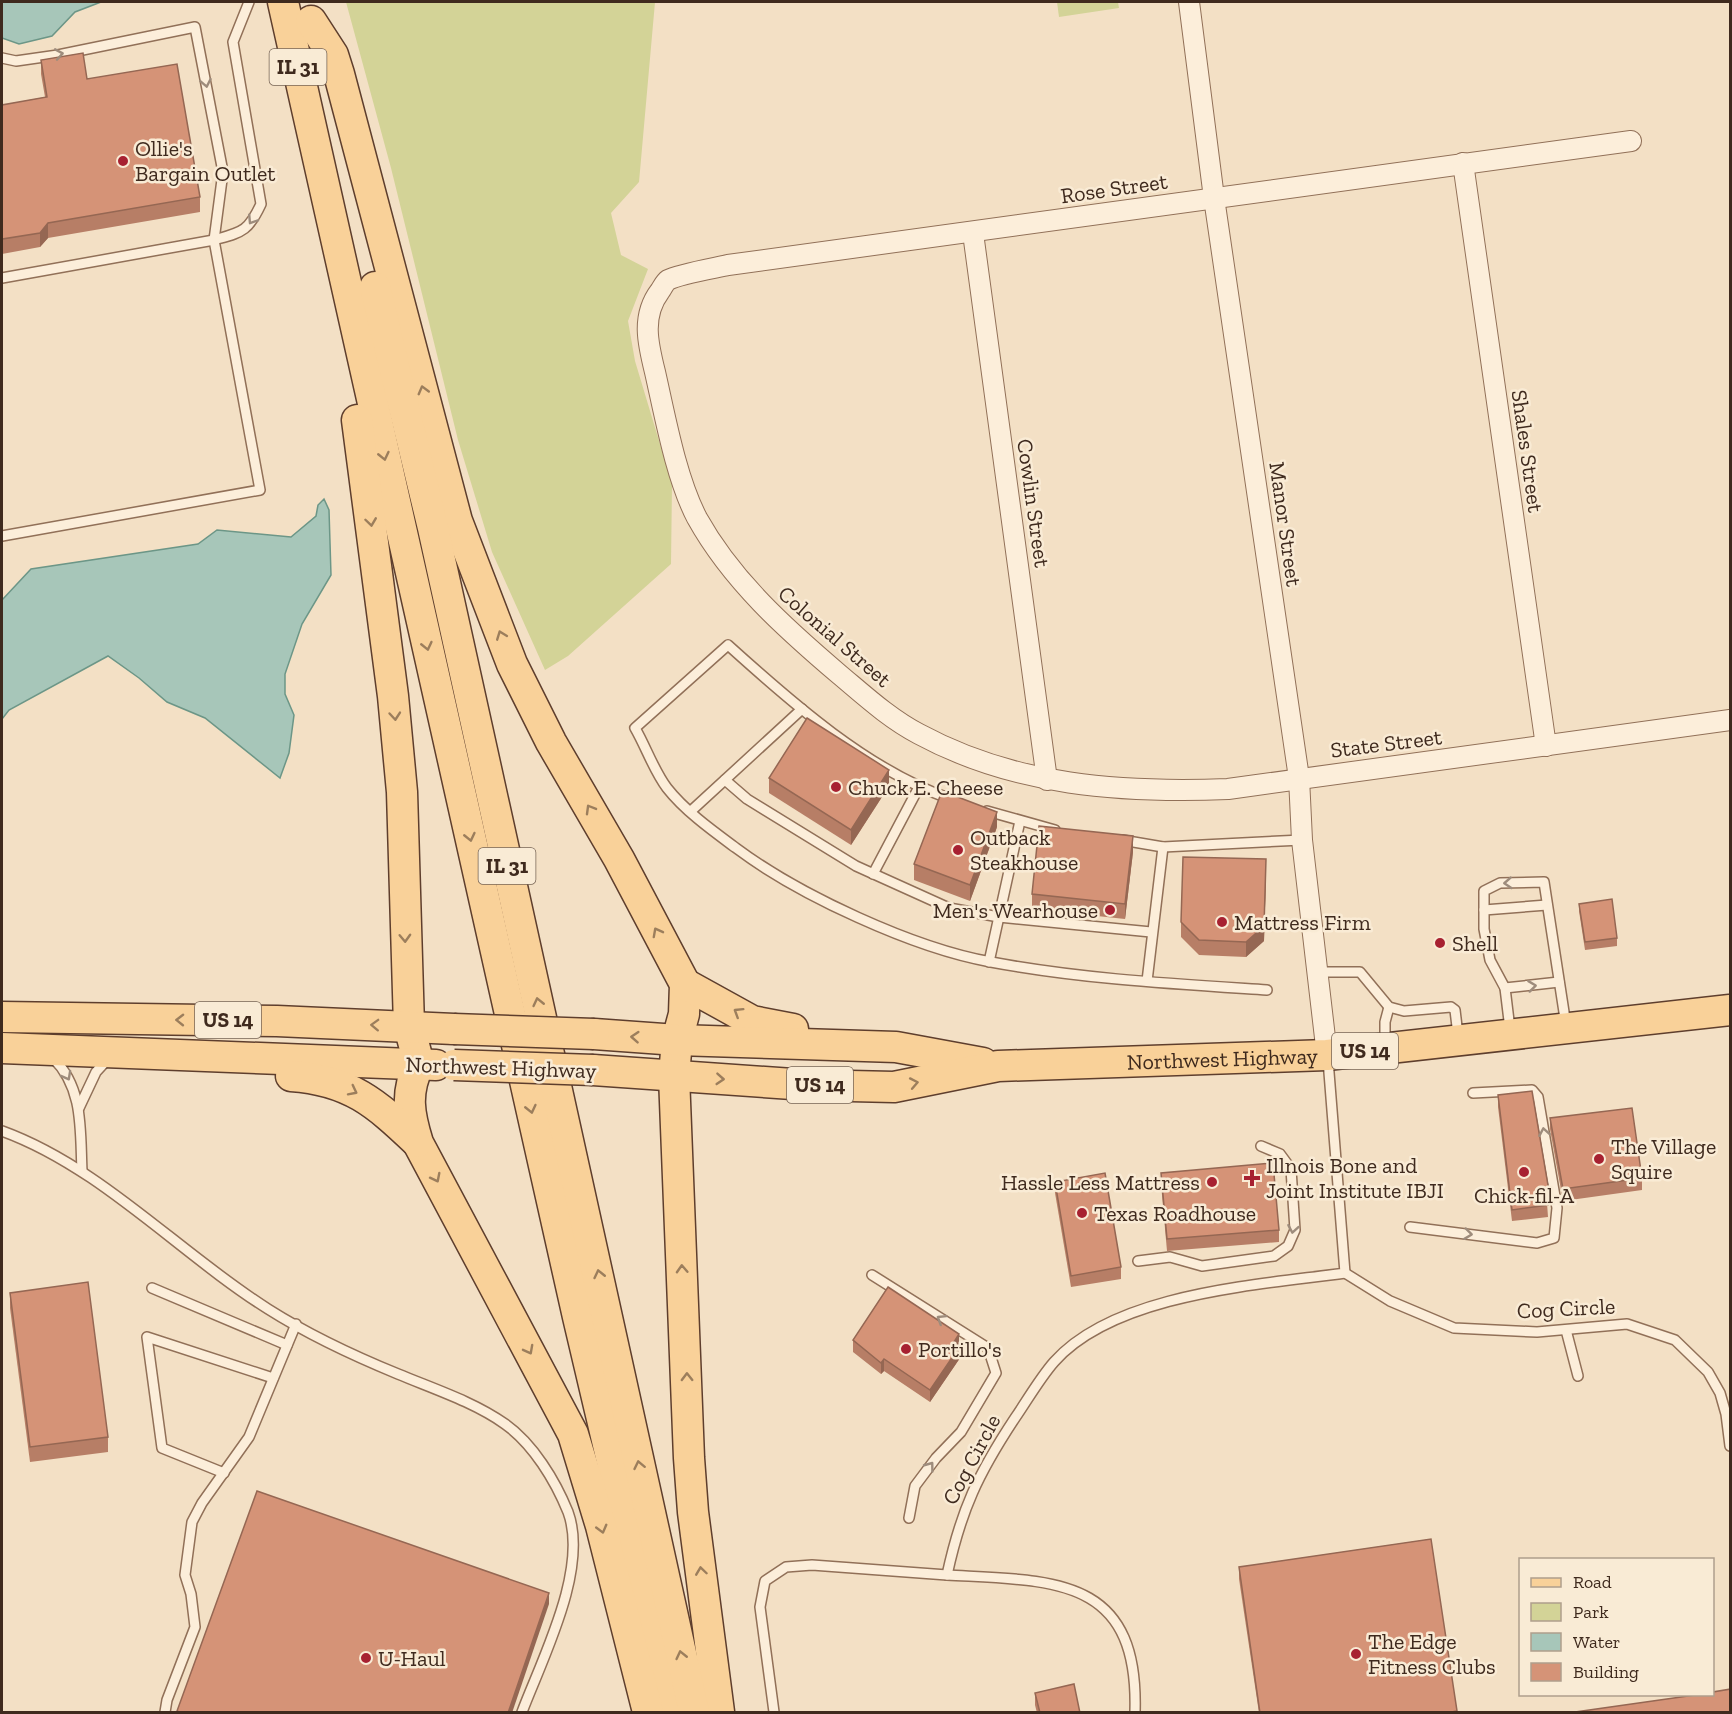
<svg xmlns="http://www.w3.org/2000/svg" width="1732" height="1714" font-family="'Zilla Slab',serif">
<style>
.green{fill:#d3d397}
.water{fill:#a7c6b9;stroke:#6c9687;stroke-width:1.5}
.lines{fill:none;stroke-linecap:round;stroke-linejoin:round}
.lane-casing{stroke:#917058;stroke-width:12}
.street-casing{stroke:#917058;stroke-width:22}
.primary-casing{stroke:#5e3e2d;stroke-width:33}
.lane{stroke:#fceeda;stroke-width:9}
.street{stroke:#fceeda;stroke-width:20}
.primary{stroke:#f9d199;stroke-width:30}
.primary-bridge-casing{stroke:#5e3e2d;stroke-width:33;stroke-linecap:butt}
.primary-bridge{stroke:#f9d199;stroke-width:30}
.wall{fill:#b77e66}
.shaded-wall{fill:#956753}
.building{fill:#d59377;stroke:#956753;stroke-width:1.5}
.oneway{stroke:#9e8c7c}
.oneway2{stroke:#9c7e5c}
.poi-dot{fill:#a72131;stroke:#f9ebd5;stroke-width:2}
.labels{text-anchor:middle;stroke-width:5;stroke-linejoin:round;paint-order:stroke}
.shield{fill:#f9ebd5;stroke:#776455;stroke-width:1.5}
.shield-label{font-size:21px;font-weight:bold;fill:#3f2a1e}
.poi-label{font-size:22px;fill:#3f2a1e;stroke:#f9ebd5;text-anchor:start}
.street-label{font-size:22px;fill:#3f2a1e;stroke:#f9ebd5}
</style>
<rect width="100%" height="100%" fill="#f3e0c5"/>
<g class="green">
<path d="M346,2H655L639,182L611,213L621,255L648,269L628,321L635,361L672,484L671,564L568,656L545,670L492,552L458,440L391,168Z"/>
<path d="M1057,2H1118L1119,8L1059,17Z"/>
</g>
<g class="water">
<path d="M2,2H101L75,12L52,36L19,44L2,38Z"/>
<path d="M324,499L329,510L331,575L302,624L285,674V694L294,715L289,753L280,778L205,718L167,702L139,678L108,656L9,710L2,719V600L31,569L198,544L217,530L291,537L316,516L318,505Z"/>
</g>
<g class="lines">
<g class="lane-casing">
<g id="lane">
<path d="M2,58L16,61L58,55L195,27L223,172L214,240L260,490L2,536"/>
<path d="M2,278L214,240C242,232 248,232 261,204L233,42L249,2"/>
<path d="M725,780L747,799L856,866L949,908L999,917L1151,932"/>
<path d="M951,799C870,772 791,702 728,645L635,728C646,747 654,771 667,788C685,811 713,831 736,848C799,895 913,948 991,962C1082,979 1175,984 1267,990"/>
<path d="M691,811L802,709"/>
<path d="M987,811L1055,830"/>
<path d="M1122,840L1163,847L1302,840"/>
<path d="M873,874L920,785"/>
<path d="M1484,910L1547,905"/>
<path d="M989,962L1020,821"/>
<path d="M1318,972H1360L1389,1007L1404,1011L1451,1007L1455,1010L1458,1035"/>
<path d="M1147,981L1163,847"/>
<path d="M1505,988L1559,982"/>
<path d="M1510,1029L1505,988L1490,960L1484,929V891L1500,883L1544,882L1566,1025"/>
<path d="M1385,1043V1022L1389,1007"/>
<path d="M53,1058C84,1088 80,1131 82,1171"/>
<path d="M79,1108L96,1072L108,1059"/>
<path d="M2,1131C101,1167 179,1253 268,1309C309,1335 354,1356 398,1374C434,1389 474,1402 505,1424C533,1444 555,1480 568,1512C589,1569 542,1659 522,1712"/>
<path d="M1410,1227L1537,1243L1554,1238L1557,1208L1538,1097L1532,1090L1473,1093"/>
<path d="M1138,1261L1170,1257L1202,1266L1274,1256L1288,1246L1295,1230L1291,1169L1280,1154L1261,1146"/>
<path d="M1345,1273L1390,1301L1454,1328L1537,1332L1627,1324L1675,1340L1708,1372L1720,1393L1726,1414L1730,1446"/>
<path d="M872,1275L988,1348L996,1373L961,1432L936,1458L915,1486L909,1518"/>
<path d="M152,1288L287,1345"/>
<path d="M1566,1330L1578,1376"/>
<path d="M224,1473L162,1448L147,1337L273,1378"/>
<path d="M947,1575C1053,1581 1139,1575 1135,1712"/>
<path d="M165,1712L167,1700L195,1627L191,1594L185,1575L192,1522L202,1503L249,1437L296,1324"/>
<path d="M774,1712L760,1607L765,1581L786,1567L812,1565L947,1575C961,1510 978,1474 1015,1418C1028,1399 1040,1378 1054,1362C1115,1293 1259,1285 1345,1273L1328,1060"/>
</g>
</g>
<g class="street-casing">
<g id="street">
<path d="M1189,2L1214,198L1299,778L1302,840L1327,1055"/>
<path d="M1631,141L728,265C715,268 679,274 668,280C665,282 662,288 660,291C641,316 648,344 655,372C665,416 676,478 697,518C732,581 786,629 840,675C865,696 890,719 919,734C1015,786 1121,793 1228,789L1730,720"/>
<path d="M1463,163L1546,746"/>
<path d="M973,233L1047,780"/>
</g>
</g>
<g class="primary-casing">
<g id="primary">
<path d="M283,2L578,1317L671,1712"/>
<path d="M311,21L333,55L339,74L457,521L512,664L551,742L619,859L685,984L684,1014L677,1040L674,1076L689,1458L693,1512L719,1712"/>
<path d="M375,287L433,528L694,1712"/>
<path d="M357,420L393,696L402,792L409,1026L419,1064C405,1093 409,1114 418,1143L573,1434L601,1526L648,1712"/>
<path d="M685,984L752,1021L793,1029"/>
<path d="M2,1017L277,1021L454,1029"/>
<path d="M594,1034L677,1040L896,1047L983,1063"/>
<path d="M2,1048L436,1065"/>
<path id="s1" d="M593,1070L807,1085L894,1087L998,1066L1327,1055L1730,1010"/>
<path d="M291,1076C350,1080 376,1103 417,1142"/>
</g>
</g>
<use href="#lane" class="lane"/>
<use href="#street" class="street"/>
<use href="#primary" class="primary"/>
<g class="primary-bridge-casing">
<g id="primary-bridge">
<path d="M454,1029L594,1034"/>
<path d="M454,1065L593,1070"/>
</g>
</g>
<use href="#primary-bridge" class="primary-bridge"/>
</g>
<g class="wall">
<path d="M41,60L87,79L200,197V212L48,238L40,247L2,254V105L45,97L41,74Z"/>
<path d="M769,778L889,786L851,845L769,793Z"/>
<path d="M997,827L970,901L914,880V864Z"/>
<path d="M1133,852L1125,919L1032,909V894Z"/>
<path d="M1266,874L1264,941L1246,957L1199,955L1181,937V922Z"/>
<path d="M1579,904L1617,938V946L1585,950L1579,911Z"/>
<path d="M1498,1095L1549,1191V1202L1547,1203L1548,1217L1512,1221L1498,1107Z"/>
<path d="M1550,1118L1642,1178V1190L1563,1201L1550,1129Z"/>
<path d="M1161,1173L1279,1230V1242L1167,1251L1161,1184Z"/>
<path d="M1055,1182L1121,1267V1279L1071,1287L1055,1193Z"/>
<path d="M10,1293L108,1437V1452L30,1462L10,1308Z"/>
<path d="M853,1340L959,1346L960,1358L930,1402L884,1371L881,1374L853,1352Z"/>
<path d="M1431,1539L1457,1713H1259L1239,1579V1567Z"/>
<path d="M1035,1693L1080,1713H1037L1035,1705Z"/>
</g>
<g class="shaded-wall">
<path d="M48,223V238L40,247V233Z"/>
<path d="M889,770V786L851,845V830Z"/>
<path d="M997,812V827L970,901V885Z"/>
<path d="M1133,836V852L1125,919V904Z"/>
<path d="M1266,874L1264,941L1246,957V942Z"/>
<path d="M959,1334V1346L954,1342Z"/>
<path d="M960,1346V1358L930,1402V1390Z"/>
<path d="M884,1359V1371L881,1374V1363Z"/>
<path d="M549,1593V1604L512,1713H508Z"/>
</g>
<g class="building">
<path d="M83,53L87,79L177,64L200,197L48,223L40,233L2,239V105L47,97L41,60Z"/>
<path d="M807,718L889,770L851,830L769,778Z"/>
<path d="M942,791L997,812L970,885L914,864Z"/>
<path d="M1039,826L1133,836L1125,904L1032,894Z"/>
<path d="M1183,857L1266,859L1264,926L1246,942L1199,940L1181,922Z"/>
<path d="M1612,899L1617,938L1585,942L1579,904Z"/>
<path d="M1532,1091L1549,1191H1546L1548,1205L1512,1210L1498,1095Z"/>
<path d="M1632,1108L1642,1178L1563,1189L1550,1118Z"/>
<path d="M1273,1163L1279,1230L1167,1239L1161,1173Z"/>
<path d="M1105,1173L1121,1267L1071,1276L1055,1182Z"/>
<path d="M88,1282L108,1437L30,1447L10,1293Z"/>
<path d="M888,1287L959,1334L954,1342L960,1346L930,1390L884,1359L881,1363L853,1340Z"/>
<path d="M257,1491L549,1593L508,1713H182L177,1711Z"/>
<path d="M1431,1539L1457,1711L1446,1713H1260L1239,1567Z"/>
<path d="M1074,1684L1080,1713H1040L1035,1693Z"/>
<path d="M1731,1689V1713H1568L1695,1695H1713V1692Z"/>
</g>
<defs><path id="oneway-chevron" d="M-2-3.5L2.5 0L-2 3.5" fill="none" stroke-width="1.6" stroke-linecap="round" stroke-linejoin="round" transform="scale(1.5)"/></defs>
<g class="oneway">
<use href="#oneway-chevron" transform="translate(59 54) rotate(-10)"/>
<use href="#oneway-chevron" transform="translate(206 83) rotate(79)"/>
<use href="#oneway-chevron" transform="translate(252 220) rotate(123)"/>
<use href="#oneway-chevron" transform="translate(1508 883) rotate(176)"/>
<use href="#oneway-chevron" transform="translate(1532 986) rotate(-7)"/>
<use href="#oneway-chevron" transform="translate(67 1076) rotate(61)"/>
<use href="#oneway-chevron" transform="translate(1544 1132) rotate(-100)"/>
<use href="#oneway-chevron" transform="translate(1293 1229) rotate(100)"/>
<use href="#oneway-chevron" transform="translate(1468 1234) rotate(7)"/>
<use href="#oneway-chevron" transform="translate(941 1319) rotate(-148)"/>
<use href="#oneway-chevron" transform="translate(930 1466) rotate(-53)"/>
</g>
<g class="oneway2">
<use href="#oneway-chevron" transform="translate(423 390) rotate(-105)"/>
<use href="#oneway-chevron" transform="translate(384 456) rotate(77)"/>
<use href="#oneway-chevron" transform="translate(371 522) rotate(82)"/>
<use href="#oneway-chevron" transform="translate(501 635) rotate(-111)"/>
<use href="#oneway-chevron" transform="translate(427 646) rotate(77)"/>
<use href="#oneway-chevron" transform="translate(395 716) rotate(85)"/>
<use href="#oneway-chevron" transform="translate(590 809) rotate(-120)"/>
<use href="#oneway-chevron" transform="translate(470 837) rotate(77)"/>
<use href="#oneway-chevron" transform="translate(657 932) rotate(-118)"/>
<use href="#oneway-chevron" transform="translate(405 938) rotate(88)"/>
<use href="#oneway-chevron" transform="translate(538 1002) rotate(-103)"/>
<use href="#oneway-chevron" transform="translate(738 1012) rotate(-148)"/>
<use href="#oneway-chevron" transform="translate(180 1020) rotate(-179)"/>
<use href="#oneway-chevron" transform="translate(375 1025) rotate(-178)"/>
<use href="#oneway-chevron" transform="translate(635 1037) rotate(-176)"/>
<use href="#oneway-chevron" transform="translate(720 1079) rotate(4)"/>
<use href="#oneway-chevron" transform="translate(914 1083) rotate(-11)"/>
<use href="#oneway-chevron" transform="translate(353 1091) rotate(27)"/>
<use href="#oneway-chevron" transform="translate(531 1109) rotate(77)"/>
<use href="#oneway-chevron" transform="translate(436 1178) rotate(63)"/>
<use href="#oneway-chevron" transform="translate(682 1269) rotate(-93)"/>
<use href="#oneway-chevron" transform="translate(599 1274) rotate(-103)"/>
<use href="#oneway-chevron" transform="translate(529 1350) rotate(62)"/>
<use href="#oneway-chevron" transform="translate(687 1377) rotate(-91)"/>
<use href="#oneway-chevron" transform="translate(639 1465) rotate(-102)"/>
<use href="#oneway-chevron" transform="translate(602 1529) rotate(75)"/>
<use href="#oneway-chevron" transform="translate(701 1571) rotate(-98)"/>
<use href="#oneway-chevron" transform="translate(681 1655) rotate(-103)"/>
</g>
<g class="poi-dot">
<circle cx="123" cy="161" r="6"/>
<circle cx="836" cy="787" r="6"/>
<circle cx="958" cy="850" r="6"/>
<circle cx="1110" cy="910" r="6"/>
<circle cx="1222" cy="922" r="6"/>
<circle cx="1440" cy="943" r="6"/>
<circle cx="1599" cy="1159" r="6"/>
<circle cx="1524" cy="1172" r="6"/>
<path d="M1249 1169h6v6h6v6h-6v6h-6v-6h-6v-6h6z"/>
<circle cx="1212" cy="1182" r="6"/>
<circle cx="1082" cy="1213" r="6"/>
<circle cx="906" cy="1349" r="6"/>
<circle cx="1356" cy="1654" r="6"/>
<circle cx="366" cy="1658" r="6"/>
</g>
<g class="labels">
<g class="shield">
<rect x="269.5" y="49" width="57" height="36" rx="4.5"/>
<rect x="478.5" y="848" width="57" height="36" rx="4.5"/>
<rect x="195" y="1002" width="66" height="36" rx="4.5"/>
<rect x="1332" y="1033" width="66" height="36" rx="4.5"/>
<rect x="787" y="1067" width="66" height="36" rx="4.5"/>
</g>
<g class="shield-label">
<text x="298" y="74">IL 31</text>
<text x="507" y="873">IL 31</text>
<text x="228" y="1027">US 14</text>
<text x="1365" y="1058">US 14</text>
<text x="820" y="1092">US 14</text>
</g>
<g class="poi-label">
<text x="135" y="156">Ollie's<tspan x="135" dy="25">Bargain Outlet</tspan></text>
<text x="848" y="795">Chuck E. Cheese</text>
<text x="970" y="845">Outback<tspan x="970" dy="25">Steakhouse</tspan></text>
<text x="1098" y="918" text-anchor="end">Men's Wearhouse</text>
<text x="1234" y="930">Mattress Firm</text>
<text x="1452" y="951">Shell</text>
<text x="1611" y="1154">The Village<tspan x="1611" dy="25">Squire</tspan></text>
<text x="1266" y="1173">Illnois Bone and<tspan x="1266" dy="25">Joint Institute IBJI</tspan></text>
<text x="1200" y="1190" text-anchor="end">Hassle Less Mattress</text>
<text x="1524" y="1203" text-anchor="middle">Chick-fil-A</text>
<text x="1094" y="1221">Texas Roadhouse</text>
<text x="918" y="1357">Portillo's</text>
<text x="1368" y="1649">The Edge<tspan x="1368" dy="25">Fitness Clubs</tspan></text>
<text x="378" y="1666">U-Haul</text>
</g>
<g class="street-label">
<text transform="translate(1114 188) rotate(-8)" y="8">Rose Street</text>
<text transform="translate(1528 451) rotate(82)" y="8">Shales Street</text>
<text transform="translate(1034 503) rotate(82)" y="8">Cowlin Street</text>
<text transform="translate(1286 524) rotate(82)" y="8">Manor Street</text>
<text transform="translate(835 636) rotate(41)" y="8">Colonial Street</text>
<text transform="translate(1386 743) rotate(-7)" y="8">State Street</text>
<text dy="8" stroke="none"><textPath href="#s1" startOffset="632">Northwest Highway</textPath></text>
<text transform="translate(501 1067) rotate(2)" y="8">Northwest Highway</text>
<text transform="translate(1566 1308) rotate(-3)" y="8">Cog Circle</text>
<text transform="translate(971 1459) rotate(-62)" y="8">Cog Circle</text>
</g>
</g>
<rect width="1732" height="1714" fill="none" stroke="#3f2a1e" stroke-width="6"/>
<rect x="1519" y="1558" width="195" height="138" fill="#f9ebd5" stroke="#af9e8c" stroke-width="1.5"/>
<rect x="1531" y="1578" width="30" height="9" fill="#f9d199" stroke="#af9e8c" stroke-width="1.5"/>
<text x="1573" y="1588" font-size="18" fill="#3f2a1e">Road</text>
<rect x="1531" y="1603" width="30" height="18" fill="#d3d397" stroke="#af9e8c" stroke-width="1.5"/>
<text x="1573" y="1618" font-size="18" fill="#3f2a1e">Park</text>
<rect x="1531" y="1633" width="30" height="18" fill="#a7c6b9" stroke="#af9e8c" stroke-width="1.5"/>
<text x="1573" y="1648" font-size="18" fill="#3f2a1e">Water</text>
<rect x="1531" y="1663" width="30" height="18" fill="#d59377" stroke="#af9e8c" stroke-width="1.5"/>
<text x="1573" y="1678" font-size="18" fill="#3f2a1e">Building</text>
</svg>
